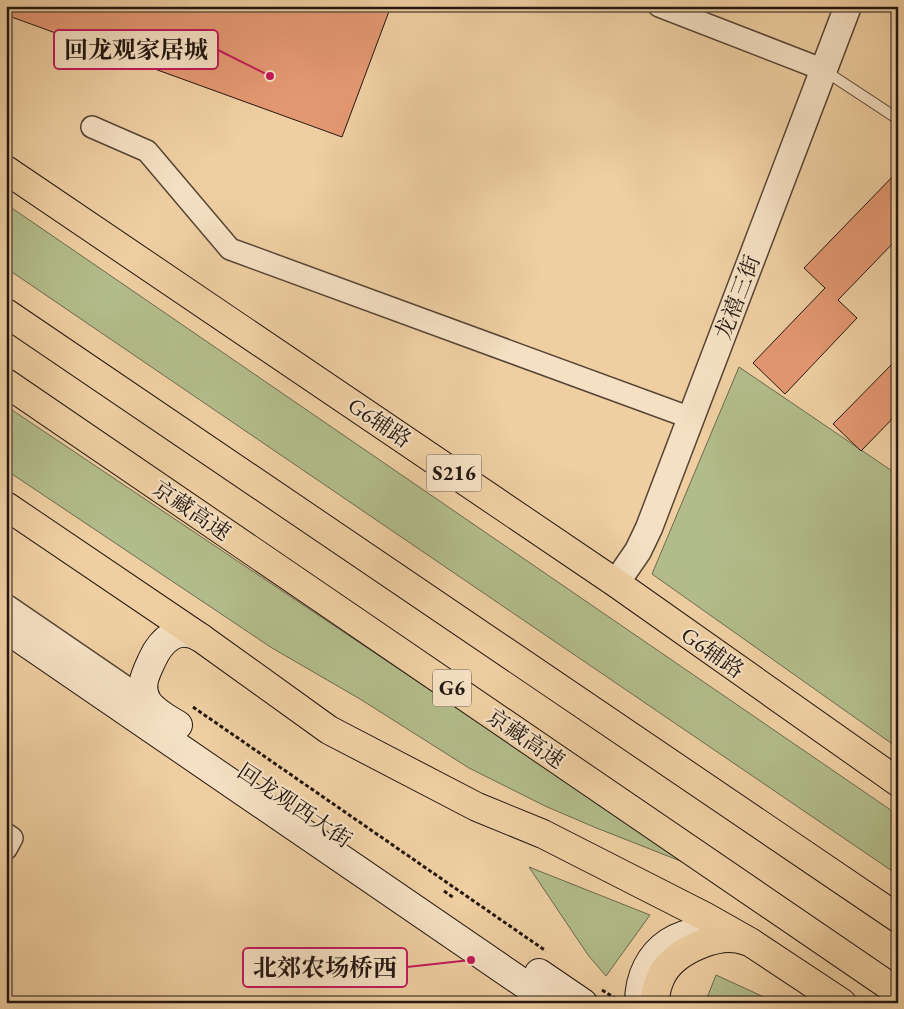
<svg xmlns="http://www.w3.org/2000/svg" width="904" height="1009" font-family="'EB Garamond','Noto Serif SC',serif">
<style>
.green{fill:#b2bc8a;stroke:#6a6a4e}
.building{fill:#e49872;stroke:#231712}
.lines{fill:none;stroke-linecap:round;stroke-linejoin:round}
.service-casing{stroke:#564536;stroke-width:12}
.minor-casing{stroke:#564536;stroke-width:24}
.tertiary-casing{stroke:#564536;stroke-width:29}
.secondary-casing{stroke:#231712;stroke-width:30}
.primary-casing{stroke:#231712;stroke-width:30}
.motorway-casing{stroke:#231712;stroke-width:30}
.path{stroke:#231712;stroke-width:3;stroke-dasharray:4 2.5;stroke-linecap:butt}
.service{stroke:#f5e0c3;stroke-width:10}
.minor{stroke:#f5e0c3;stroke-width:21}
.tertiary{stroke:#f5e0c3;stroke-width:26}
.secondary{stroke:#f5e0c3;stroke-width:28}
.primary{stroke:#efcfa2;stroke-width:28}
.motorway{stroke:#efcfa2;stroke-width:28}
.labels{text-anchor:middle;stroke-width:4.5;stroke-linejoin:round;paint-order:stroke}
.shield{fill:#f5e0c3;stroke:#625347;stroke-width:1}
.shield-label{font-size:21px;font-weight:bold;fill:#231712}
.street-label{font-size:22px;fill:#231712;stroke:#f5e0c3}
.leader{fill:none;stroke:#c2185b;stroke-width:2}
.callout-dot{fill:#c2185b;stroke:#f5e0c3;stroke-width:2}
.callout{fill:#f5e0c3;stroke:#c2185b;stroke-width:2}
.callout-label{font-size:24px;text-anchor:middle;font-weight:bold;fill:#231712}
</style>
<rect width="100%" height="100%" fill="#efcfa2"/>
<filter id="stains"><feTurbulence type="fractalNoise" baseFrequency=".004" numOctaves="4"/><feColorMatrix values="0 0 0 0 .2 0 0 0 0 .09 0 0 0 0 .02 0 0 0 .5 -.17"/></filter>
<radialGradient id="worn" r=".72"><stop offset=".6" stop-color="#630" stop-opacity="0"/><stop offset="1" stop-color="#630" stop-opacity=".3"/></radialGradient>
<g class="green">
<path d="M6,204L898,815V875L6,268Z"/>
<path d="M739,367L898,475V748L652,574Z"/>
<path d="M6,406L693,866L594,827L545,806L469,768L360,699L272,648L6,470Z"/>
<path d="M529,867L650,915L606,976L588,955Z"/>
<path d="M716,975L777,1003H705Z"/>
</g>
<g class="building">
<path d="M6,6H391L342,137L6,15Z"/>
<path d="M898,171V238L838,300L857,318L785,394L753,363L825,288L804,268Z"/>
<path d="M898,358V413L861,451L833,424Z"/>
</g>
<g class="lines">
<g class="service-casing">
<path id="service" d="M825,71L898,119"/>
</g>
<g class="minor-casing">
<g id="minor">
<path d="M659,6L824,70"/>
<path d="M92,127L147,151L230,249L691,418"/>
<path d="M6,834L12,838L6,849"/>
</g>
</g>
<g class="tertiary-casing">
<g id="tertiary">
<path d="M616,583L638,551L649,528L848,6"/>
<path d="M6,608L155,710"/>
</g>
</g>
<g class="secondary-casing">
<g id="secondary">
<path d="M6,629L552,1003"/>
<path d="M178,725C168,719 154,712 147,701C139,686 145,675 152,660C161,640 178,624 201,638"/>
<path d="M539,973L583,1003"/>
<path d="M639,1003C639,948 686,919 736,936"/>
</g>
</g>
<g class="primary-casing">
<g id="primary">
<path d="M6,170L616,583L898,782"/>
<path d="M6,506L201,638L329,730L477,807L543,834L704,916L750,942L842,1003"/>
<path d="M655,1003C655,992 658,982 663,973C677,950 720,931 746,941"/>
</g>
</g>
<g class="motorway-casing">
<g id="motorway">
<path d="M6,313L898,918"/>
<path d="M6,383L898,992"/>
</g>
</g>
<g class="path">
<path d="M193,707L546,951"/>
<path d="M444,891L454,898"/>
<path d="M602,990L618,1000"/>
</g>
<use href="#service" class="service"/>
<use href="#minor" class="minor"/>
<use href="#tertiary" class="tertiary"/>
<use href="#secondary" class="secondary"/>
<use href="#primary" class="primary"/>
<use href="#motorway" class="motorway"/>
</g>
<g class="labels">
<g class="shield">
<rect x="426.5" y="454.5" width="55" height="37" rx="4"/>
<rect x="433" y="669.5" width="38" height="37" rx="4"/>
</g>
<g class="shield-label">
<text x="454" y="480">S216</text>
<text x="452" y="695">G6</text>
</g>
<g class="street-label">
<text transform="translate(737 297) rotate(-69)" y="8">龙禧三街</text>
<text transform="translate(380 422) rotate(34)" y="8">G6辅路</text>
<text transform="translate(192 510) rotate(34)" y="8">京藏高速</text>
<text transform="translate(713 652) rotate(35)" y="8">G6辅路</text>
<text transform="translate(526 738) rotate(34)" y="8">京藏高速</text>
<text transform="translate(295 805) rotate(34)" y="8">回龙观西大街</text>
</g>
</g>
<path class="leader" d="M270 76L218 50M471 960L407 967"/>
<g class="callout-dot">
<circle cx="270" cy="76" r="5"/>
<circle cx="471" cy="960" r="5"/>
</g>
<g class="callout">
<rect x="54" y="30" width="164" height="39" rx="5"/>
<rect x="243" y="948" width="164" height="39" rx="5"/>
</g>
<g class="callout-label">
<text x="136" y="58">回龙观家居城</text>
<text x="325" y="976">北郊农场桥西</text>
</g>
<rect width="904" height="1009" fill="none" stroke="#efcfa2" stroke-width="25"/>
<rect x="8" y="8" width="889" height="994" fill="none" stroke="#231712" stroke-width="2.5"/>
<rect x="12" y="12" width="879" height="984" fill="none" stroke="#231712"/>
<rect width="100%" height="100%" filter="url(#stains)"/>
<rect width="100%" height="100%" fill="url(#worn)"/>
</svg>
